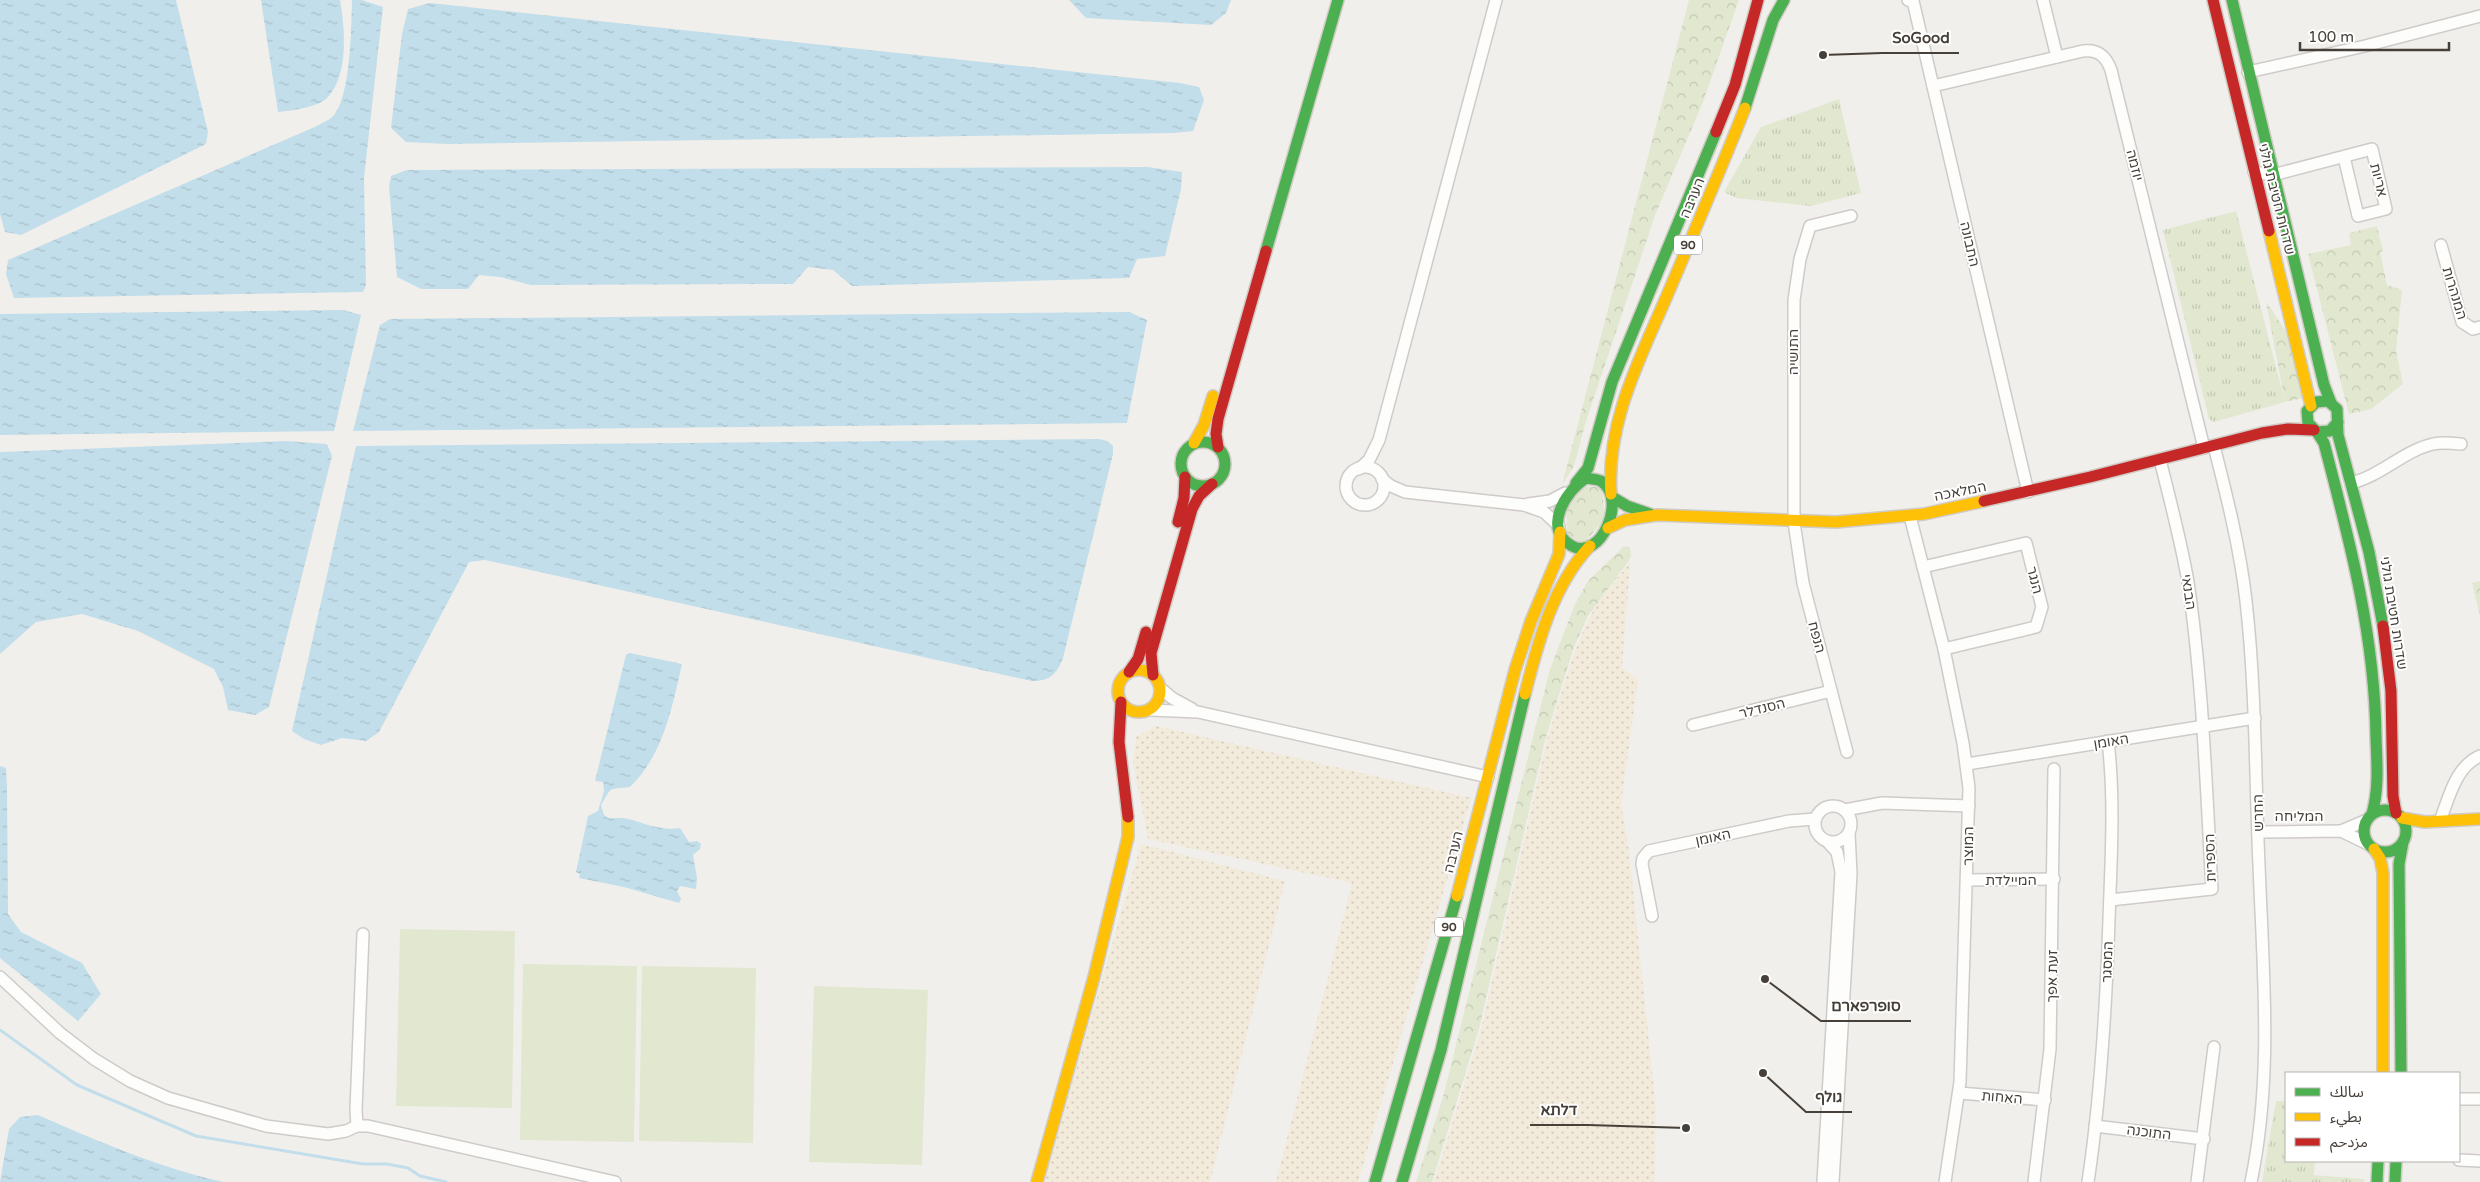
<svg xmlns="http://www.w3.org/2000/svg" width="2480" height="1182" font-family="'Varela Round','Noto Sans Arabic',Heebo,sans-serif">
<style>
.grass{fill:url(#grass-tufts)}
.forest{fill:url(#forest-crowns)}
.sand{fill:url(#sand-dots)}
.pitch{fill:#e1e8cf}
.water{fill:url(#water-ripples)}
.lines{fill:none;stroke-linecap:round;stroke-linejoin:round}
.stream{stroke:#c2deea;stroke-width:3}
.street-casing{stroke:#cecbc8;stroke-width:14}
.fast-casing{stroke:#d0cbc4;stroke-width:14}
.slow-casing{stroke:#d0cbc4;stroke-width:14}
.jam-casing{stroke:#d0cbc4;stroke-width:14}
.street{stroke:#fdfdfc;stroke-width:11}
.fast{stroke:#4caf50;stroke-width:11}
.slow{stroke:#ffc107;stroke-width:11}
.jam{stroke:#c62828;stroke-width:11}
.labels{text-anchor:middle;stroke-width:4;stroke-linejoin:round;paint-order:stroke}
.shield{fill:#fff;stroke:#7e7974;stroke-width:1}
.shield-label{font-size:12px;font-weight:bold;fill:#474039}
.street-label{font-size:14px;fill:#474039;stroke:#fff}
.leader{fill:none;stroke:#474039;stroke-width:2}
.callout-dot{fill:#474039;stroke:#fff;stroke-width:2}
.callout-label{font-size:15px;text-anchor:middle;font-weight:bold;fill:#474039;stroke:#fff;stroke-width:4;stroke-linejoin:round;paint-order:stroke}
</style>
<defs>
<pattern id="grass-tufts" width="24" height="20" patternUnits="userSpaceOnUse" patternTransform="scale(1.25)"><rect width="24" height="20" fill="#e1e8cf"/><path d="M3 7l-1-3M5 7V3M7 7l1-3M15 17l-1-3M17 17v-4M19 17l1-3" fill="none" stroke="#c2c8b2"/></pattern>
<pattern id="forest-crowns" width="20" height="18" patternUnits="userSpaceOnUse" patternTransform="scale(1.25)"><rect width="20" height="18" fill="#e1e8cf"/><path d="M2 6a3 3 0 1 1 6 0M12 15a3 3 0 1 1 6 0" fill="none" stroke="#c2c8b2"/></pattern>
<pattern id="sand-dots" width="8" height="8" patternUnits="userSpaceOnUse" patternTransform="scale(1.25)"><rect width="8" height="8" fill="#f2eada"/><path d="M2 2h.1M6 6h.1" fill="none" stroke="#d1cabc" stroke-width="1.8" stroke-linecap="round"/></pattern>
<pattern id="water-ripples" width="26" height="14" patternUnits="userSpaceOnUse" patternTransform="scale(1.25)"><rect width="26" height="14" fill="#c2deea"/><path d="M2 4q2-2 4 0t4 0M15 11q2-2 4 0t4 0" fill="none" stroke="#a8c0c9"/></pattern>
</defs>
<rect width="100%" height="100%" fill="#f1efec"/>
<g class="grass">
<path d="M1839,99L1861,193L1811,206L1736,198L1724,192L1761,127Z"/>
<path d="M2236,211L2285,402L2214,422L2209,419L2163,230Z"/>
<path d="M2276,1101H2286V1161H2315L2314,1175L2364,1179V1182H2262Z"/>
</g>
<g class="forest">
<path d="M1689,0H1739L1703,102L1656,213L1586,421L1574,466L1562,485Z"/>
<path d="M2377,226L2383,251L2380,252L2387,285L2402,290L2396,351L2403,384L2371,409L2349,414L2308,254L2351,245L2349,233Z"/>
<path d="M2266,302L2288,334L2303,398L2285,402Z"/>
<path d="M1579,487H1602L1605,519L1584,543L1567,535L1566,507Z"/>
<path d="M1624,546L1630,548L1631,556L1628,562L1588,616L1574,647L1558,698L1545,740L1479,1029L1432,1182H1416L1443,1097L1550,669L1575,604L1588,581Z"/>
<path d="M2480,581V616L2472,583Z"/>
</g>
<g class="sand">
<path d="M1630,563L1622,668L1638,680L1621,804L1629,851L1656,1109L1655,1182H1434L1481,1030L1547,740C1560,700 1570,657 1589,619C1599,599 1616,580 1630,563Z"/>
<path d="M1156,726L1471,798L1358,1182H1276L1352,883L1148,839L1133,762L1136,737Z"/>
<path d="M1141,844L1285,881L1210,1182H1044Z"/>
</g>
<g class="pitch">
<path d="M400,929L515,931L512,1108L396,1106Z"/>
<path d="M523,964L637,966L634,1142L520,1140Z"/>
<path d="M642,966L756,968L753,1143L639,1141Z"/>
<path d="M814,986L928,990L922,1165L809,1162Z"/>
</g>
<g class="water">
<path d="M0,0H176L208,132L206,144L21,235L5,232L0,214Z"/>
<path d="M261,0H340C345,29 349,75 327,98C318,107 291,111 278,112Z"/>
<path d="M352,0H362L383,7L364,178L366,285L363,292L14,298L6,274L8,260L317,126C322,123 330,120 334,115C351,94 351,27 352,0Z"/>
<path d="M1069,0H1231L1226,13L1211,25L1086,18Z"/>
<path d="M430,3L1180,83L1199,87L1204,100L1193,131L1174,133L447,144L406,142L391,128L402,34L408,9Z"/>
<path d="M1148,167L1182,172L1181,189L1165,256L1137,259L1129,278L852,286L833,270L808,267L793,284L531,285L500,277L479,275L468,289H421L397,277L389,187L391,176L407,170Z"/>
<path d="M343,310L361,315L334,431L0,435V314Z"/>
<path d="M1129,312L1147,320L1127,423L353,431L380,325L390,319Z"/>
<path d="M1099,439L1107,441L1113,446V454L1063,658C1057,674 1050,681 1032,681L485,560L469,562L379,732L366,741L342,738L321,745L304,739L292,731L356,446Z"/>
<path d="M286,441L327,444L332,456L269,707L255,715L228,710L223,687L214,669L138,631L82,614L36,622L0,654V452Z"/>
<path d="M630,653L682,664C672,707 664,754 630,787C607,790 613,785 601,805L604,815L608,818C615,819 622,817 629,819C646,824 662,831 680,828L689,842L697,841L701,844L700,849L693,855L697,878L696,889L680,886L677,891L681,899L679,903L624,887L579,878L580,874L576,872L588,816L598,811L604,791L603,782L595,781L626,655Z"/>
<path d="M0,766L6,768L7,788L8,914L21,932L82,963L101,994L78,1021L0,958Z"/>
<path d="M38,1115C100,1142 157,1167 223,1182H0L9,1129L20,1117Z"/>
</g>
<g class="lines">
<path class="stream" d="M0,1030L77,1085L196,1136L363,1164H387L408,1168L420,1176L446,1182"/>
<g class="street-casing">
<g id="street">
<path d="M1908,0L1913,1L2028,492"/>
<path d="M2043,0L2057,57"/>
<path d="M2248,72L2365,46L2480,16"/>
<path d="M1933,86L2083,51C2098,49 2106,56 2111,70L2204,448"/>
<path d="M2254,172L2273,175L2372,149L2386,209L2358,216L2344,157"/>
<path d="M2441,245L2462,322L2473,329L2480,327"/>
<path d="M2214,446C2227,497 2240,548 2246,601C2256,689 2255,777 2259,865C2263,971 2273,1077 2251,1182"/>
<circle cx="1365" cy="486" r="19"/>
<path d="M1359,469L1369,460L1379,440L1496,0"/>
<path d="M1382,479L1391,486L1405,492L1524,505L1544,512L1559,526"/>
<path d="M2351,483C2381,476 2403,451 2433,444C2442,442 2451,443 2461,444"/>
<path d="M1528,504L1550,501L1565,493"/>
<path d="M1910,516L1944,649L1963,743L1969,788L1960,1082L1945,1182"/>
<path d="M1923,567L2026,543L2042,607L2036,627L1944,649"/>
<path d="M1160,688L1172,698L1192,709"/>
<path d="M1150,710L1198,712L1488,777"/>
<path d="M1693,725L1831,691"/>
<path d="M1847,752L1803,583L1794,522V300L1800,259L1810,226L1851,216"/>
<path d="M1967,764L2255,718"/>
<circle cx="1833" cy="824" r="18"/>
<path d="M1845,810L1882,803L1969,806"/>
<path d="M2440,821C2449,798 2455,767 2480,756"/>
<path d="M2341,831L2367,820"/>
<path d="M2258,832L2341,831L2368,844"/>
<path d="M1967,880L2054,879"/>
<path d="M2110,900L2212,889C2206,787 2203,683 2188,582C2181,541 2170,500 2160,460"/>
<path d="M1652,916L1642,864L1643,858L1649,851L1789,821L1815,819"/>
<path d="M0,977L60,1033L94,1059L130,1081L168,1098L266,1126L328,1134L346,1131L357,1126H368L615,1182"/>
<path d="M1959,1093L2045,1100"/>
<path d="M2459,1099H2480"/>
<path d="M357,1126L356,1110L363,934"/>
<path d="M2095,1126L2204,1139"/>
<path d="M2459,1160L2480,1161"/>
<path d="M1823,1182L1841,872L1837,852L1827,841"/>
<path d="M1833,1182L1851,874L1849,833"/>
<path d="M2034,1182L2050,1049L2054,769"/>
<path d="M2088,1182C2101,1095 2106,1008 2109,920C2111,860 2115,801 2108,741"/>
<path d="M2197,1182L2214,1047"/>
</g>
</g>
<g class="fast-casing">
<g id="fast">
<path d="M2232,0L2324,385L2331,403"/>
<path d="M1745,108L1773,20L1784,0"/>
<path d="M1266,251L1338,0"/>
<path d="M2338,422L2330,431L2317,432L2308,423L2307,411L2316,402L2328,401L2337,409L2338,435L2369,552L2383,626"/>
<path d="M2317,432L2324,443C2350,542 2375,636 2376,738C2377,764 2379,789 2372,814"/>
<circle cx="1203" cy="464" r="22"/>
<path d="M1586,478C1590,479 1597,479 1601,481C1628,498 1601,562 1572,546C1542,530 1565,491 1586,478Z"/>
<path d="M1576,483L1588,468L1612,382L1716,132"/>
<path d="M1612,497L1627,506L1650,514"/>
<circle cx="2385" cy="831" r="21"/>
<path d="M2401,1073L2399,864L2403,842"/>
<path d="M1375,1182L1457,896"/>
<path d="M1402,1182L1441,1050L1525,694"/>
<path d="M2377,1182L2378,1161"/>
<path d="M2395,1182L2396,1161"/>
</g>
</g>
<g class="slow-casing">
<g id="slow">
<path d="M2269,231L2311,406"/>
<path d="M1194,443L1204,425L1213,396"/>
<path d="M1611,494C1606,421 1641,357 1669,291C1695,230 1721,169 1745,108"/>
<path d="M1608,528L1625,520L1657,515L1836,522L1924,514L1984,501"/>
<circle cx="1139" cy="691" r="21"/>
<path d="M1525,694C1538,642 1553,585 1590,546"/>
<path d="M2402,818L2425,822L2480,819"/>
<path d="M2374,849L2380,858L2383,873V1073"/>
<path d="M1457,896L1515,670L1531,621L1559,554L1560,532"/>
<path d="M1037,1182L1094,977L1128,837V817"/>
</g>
</g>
<g class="jam-casing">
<g id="jam">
<path d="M2213,0L2269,231"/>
<path d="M1716,132L1735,85L1758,0"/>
<path d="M1218,447L1216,434L1218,419L1266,251"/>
<path d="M1984,501L2090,477L2262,433L2288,429L2314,430"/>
<path d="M1178,522L1184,498L1185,477"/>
<path d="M2383,626L2391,691L2393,796L2396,813"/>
<path d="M1129,672L1138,659L1146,632"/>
<path d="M1153,675L1151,653L1192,509L1199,496L1212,484"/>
<path d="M1121,702L1119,742L1128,817"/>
</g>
</g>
<use href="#street" class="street"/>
<use href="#fast" class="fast"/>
<use href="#slow" class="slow"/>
<use href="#jam" class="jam"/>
</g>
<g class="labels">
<g class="shield">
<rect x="1674" y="235.5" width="28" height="19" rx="4"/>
<rect x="1435" y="917.5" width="28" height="19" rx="4"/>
</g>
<g class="shield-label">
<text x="1688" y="249">90</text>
<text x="1449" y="931">90</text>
</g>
<g class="street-label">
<text transform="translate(2135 165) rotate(76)" y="5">יוזמה</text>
<text transform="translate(2379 180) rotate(76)" y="5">אריות</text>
<text transform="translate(1692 198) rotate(-67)" y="5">הערבה</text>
<text transform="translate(2277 199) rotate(76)" y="5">שדרות חטיבת גולני</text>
<text transform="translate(1970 244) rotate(77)" y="5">התבונה</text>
<text transform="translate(2455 293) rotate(73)" y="5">המנהרות</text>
<text transform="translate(1793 352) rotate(-90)" y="5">התושיה</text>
<text transform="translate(1960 491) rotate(-11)" y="5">המלאכה</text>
<text transform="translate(2035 580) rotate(76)" y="5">הנגר</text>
<text transform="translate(2189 592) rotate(82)" y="5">הבנאי</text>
<text transform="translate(2394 613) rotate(81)" y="5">שדרות חטיבת גולני</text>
<text transform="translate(1817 637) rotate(75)" y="5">הנפח</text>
<text transform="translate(1762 708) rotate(-14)" y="5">הסנדלר</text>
<text transform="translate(2111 741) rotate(-9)" y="5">האומן</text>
<text transform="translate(2258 813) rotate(-91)" y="5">החרש</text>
<text x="2299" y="821">המליחה</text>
<text transform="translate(1713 837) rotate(-12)" y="5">האומן</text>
<text transform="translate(1968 846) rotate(-89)" y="5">המוצר</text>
<text transform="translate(1453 852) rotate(-76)" y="5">הערבה</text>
<text transform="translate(2210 858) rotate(-92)" y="5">הספרית</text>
<text x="2011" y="885">המיילדת</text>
<text transform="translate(2107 962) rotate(-88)" y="5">המסגר</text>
<text transform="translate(2052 976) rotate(-89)" y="5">זעת אפך</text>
<text transform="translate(2002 1097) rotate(5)" y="5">האחות</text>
<text transform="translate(2149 1132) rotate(7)" y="5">התוכנה</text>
</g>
</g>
<path class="leader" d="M1823 55L1882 53H1959M1765 979L1821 1021H1911M1763 1073L1806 1112H1852M1686 1128L1588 1125H1530"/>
<g class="callout-dot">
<circle cx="1823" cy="55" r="5"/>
<circle cx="1765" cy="979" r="5"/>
<circle cx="1763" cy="1073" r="5"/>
<circle cx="1686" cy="1128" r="5"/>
</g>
<g class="callout-label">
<text x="1921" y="43">SoGood</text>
<text x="1866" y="1011">סופרפארם</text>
<text x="1829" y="1102">גולף</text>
<text x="1559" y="1115">דלתא</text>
</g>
<rect x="2285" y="1072" width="175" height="90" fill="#ffffff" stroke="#b5b3b0"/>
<rect x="2295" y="1088" width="25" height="8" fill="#4caf50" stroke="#b5b3b0"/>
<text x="2330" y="1097" font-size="15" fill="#474039">سالك</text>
<rect x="2295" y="1113" width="25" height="8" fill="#ffc107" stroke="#b5b3b0"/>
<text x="2330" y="1122" font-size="15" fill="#474039">بطيء</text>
<rect x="2295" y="1138" width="25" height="8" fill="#c62828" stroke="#b5b3b0"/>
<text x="2330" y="1147" font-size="15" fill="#474039">مزدحم</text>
<path d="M2300 42v8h149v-8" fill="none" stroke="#474039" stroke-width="2.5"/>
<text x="2308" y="42" font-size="15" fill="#474039" stroke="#ffffff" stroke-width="4" paint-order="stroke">100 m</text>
</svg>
